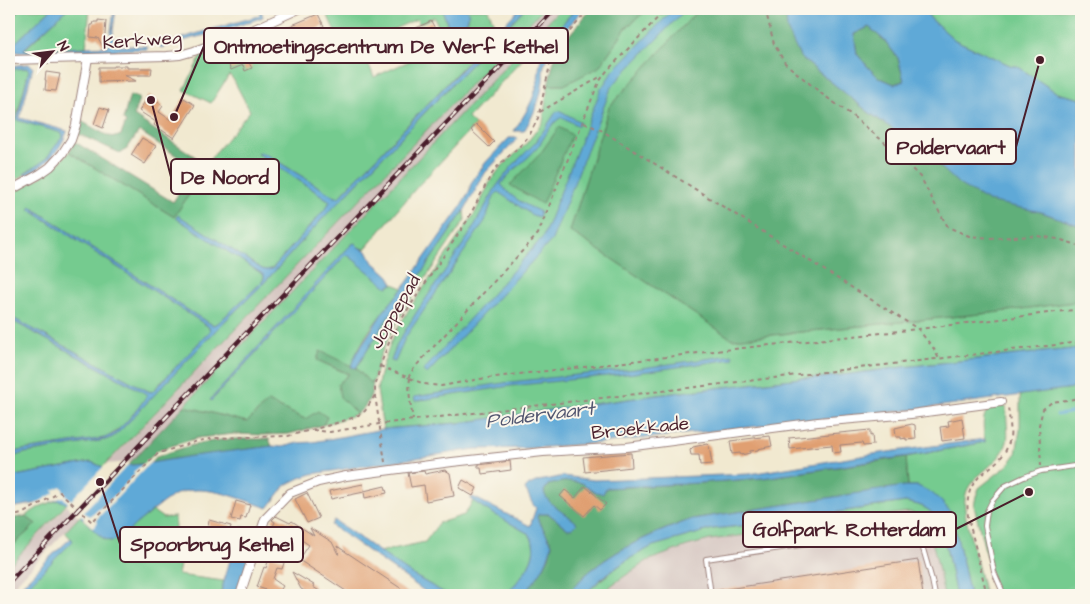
<svg xmlns="http://www.w3.org/2000/svg" width="1090" height="604" font-family="'Architects Daughter',sans-serif">
<style>
.industrial{fill:#d0c0bc}
.green{fill:#75cb8f;stroke:#60755d;fill-rule:evenodd}
.forest{fill:#60af7a;stroke:#556752}
.water{fill:#5fa9d7;stroke:#546481;fill-rule:evenodd}
.pier{fill:#f1e9d0}
.lines{fill:none;stroke-linecap:round;stroke-linejoin:round}
.stream{stroke:#5fa9d7;stroke-width:2.5}
.building{fill:#e09f71}
.service-casing{stroke:#9e847e;stroke-width:6}
.minor-casing{stroke:#9e847e;stroke-width:10}
.path{stroke:#9e847e;stroke-width:2;stroke-dasharray:4 4;stroke-linecap:butt}
.service{stroke:#fff;stroke-width:4}
.minor{stroke:#fff;stroke-width:8}
.rail-casing{stroke:#4a1f2b;stroke-width:4.5}
.rail{stroke:#fbf7ec;stroke-width:2.5;stroke-dasharray:8;stroke-linecap:butt}
.labels{text-anchor:middle;stroke-width:4;stroke-linejoin:round;paint-order:stroke}
.street-label{font-size:19px;fill:#4a1f2b;stroke:#fbf7ec}
.water-label{font-size:20px;font-style:italic;fill:#525670;stroke:#fbf7ec}
.leader{fill:none;stroke:#4a1f2b;stroke-width:2}
.callout-dot{fill:#4a1f2b;stroke:#fbf7ec;stroke-width:2}
.callout{fill:#fbf7ec;stroke:#4a1f2b;stroke-width:2}
.callout-label{font-size:20px;text-anchor:middle;font-weight:bold;fill:#4a1f2b}
</style>
<rect width="100%" height="100%" fill="#fbf7ec"/>
<filter id="ink" filterUnits="userSpaceOnUse"><feTurbulence type="fractalNoise" baseFrequency=".02" numOctaves="2"/><feDisplacementMap in="SourceGraphic" scale="10" xChannelSelector="R" yChannelSelector="G"/><feConvolveMatrix kernelMatrix="1 2 1 2 8 2 1 2 1" color-interpolation-filters="sRGB"/></filter>
<filter id="wash" filterUnits="userSpaceOnUse"><feTurbulence type="fractalNoise" baseFrequency=".0096" numOctaves="4" result="noise"/><feDisplacementMap in="SourceGraphic" scale="20" xChannelSelector="R" yChannelSelector="G"/><feGaussianBlur stdDeviation="1.12" result="paint"/><feColorMatrix in="noise" values="0 0 0 0 0 0 0 0 0 0 0 0 0 0 0 0 0 1.4 0 .05"/><feComposite in="paint" operator="in"/></filter>
<g filter="url(#wash)">
<rect width="100%" height="100%" fill="#f1e9d0"/>
<g class="industrial">
<path d="M543,9H560L9,591V566Z"/>
<path d="M938,490L959,595H597L626,570L699,539Z"/>
</g>
<g class="green">
<path d="M9,9H51L13,45L9,56Z"/>
<path d="M67,9H90L86,47L24,50Z"/>
<path d="M325,9H414L415,10L442,9L448,26C456,29 463,26 468,20L467,9H488L497,31L339,197H335L266,154L258,153L330,201L327,207L272,269L266,270L262,269L178,216L264,275V278L262,282L218,323L213,325L197,316L31,207L29,209L209,327L210,331L152,392L148,391L9,316V195C31,183 53,172 69,152L174,217L207,168L206,164L250,111L233,79L229,75L211,103L184,90L201,56L246,39L255,56L262,52L264,56L271,54L276,62L335,32ZM434,17L442,35L427,42L431,51L374,77L360,44L417,19L419,24Z"/>
<path d="M524,9H543L103,467L91,462L9,477L10,465L9,458L24,453L105,440L113,437L219,327L263,284L326,215L341,200Z"/>
<path d="M560,9H575L554,34L544,51L537,44L468,118L475,125L417,187L365,249L358,247L354,243L211,401L346,255L349,256L390,286L393,284L403,288C383,312 361,337 351,367L320,352L317,360L350,375L340,397L357,414L323,425L327,417L305,419L268,402L247,422L184,406Z"/>
<path d="M648,9H699L609,107L570,231L732,339L1000,312L1081,301V348L903,367L820,378H801L657,395L458,423L383,429L377,390L380,374L389,347L394,335L409,309L475,213L491,180L501,167L525,145L543,122L548,85H564L599,67L626,28Z"/>
<path d="M923,9H1081V99L1057,93L1017,66H1012L955,40L931,19Z"/>
<path d="M17,68H27L29,70L17,116V120L62,133L64,136L45,160L21,177L9,183V89L13,70Z"/>
<path d="M464,211L465,220L406,307L390,334L379,359L373,382H369L356,368L389,316L399,305L409,291Z"/>
<path d="M9,319L147,394V397C136,411 121,431 105,438L23,450L9,454Z"/>
<path d="M1081,387V595H996L974,506L976,496L979,488L1008,465L1016,454L1020,429V394Z"/>
<path d="M997,405L1006,407C1006,415 1009,435 1007,442C1005,449 1001,455 997,459C976,481 960,482 966,518L985,595H970L960,549L951,513L918,486H908L906,457L985,442C984,433 980,416 989,409C991,407 994,407 997,405Z"/>
<path d="M58,500L64,501L67,504L9,566V548H10L36,524L25,516L41,506Z"/>
<path d="M473,501L529,534C544,556 519,579 506,595H448L413,575L379,552L425,542L439,523L464,515Z"/>
<path d="M905,502C915,504 923,505 931,512C945,526 951,575 956,595H944C940,578 932,526 920,516C917,514 912,513 909,512L710,540L687,546L647,561L613,584L601,595H584L602,579L627,560L652,546L713,529L759,524Z"/>
<path d="M153,511L163,518L175,517V545L183,548L178,575L224,581L220,595H19L73,541L65,532L80,516L105,540C119,544 127,531 136,524C142,519 147,515 153,511Z"/>
</g>
<g class="forest">
<path d="M591,9H648L626,28L599,67L564,85H548L554,60L570,34Z"/>
<path d="M699,9H788L786,17L800,57L871,114L920,148L1041,212L1081,226V301L1000,312L732,339L570,231L609,107Z"/>
<path d="M869,27L885,41L898,58L904,81L894,84L878,77L868,67L857,54L854,34Z"/>
<path d="M130,95L139,98L134,116L206,164L207,168L174,217L69,152L75,142L173,202L195,168L139,131L127,149L120,153L78,134L81,121L108,136L116,137L121,135L126,122L123,120Z"/>
<path d="M559,127L572,135L542,204L510,185L540,154Z"/>
<path d="M320,351L356,368L369,382H373C372,397 368,405 357,414L340,397L338,384L349,374L317,360Z"/>
<path d="M268,402L305,419L318,411L327,417L323,425L289,434L263,435L234,434L198,438L158,450L144,464L128,465L184,406L247,422Z"/>
<path d="M235,439H269L272,446L150,463L156,457L161,455C188,446 207,440 235,439Z"/>
<path d="M906,457L908,486L692,519C658,532 623,545 594,568C584,575 575,586 567,595H523L544,567L549,557L552,544L537,518L538,514H549L568,529L545,497L544,491L548,485C558,482 572,478 582,483C586,485 590,489 593,491L606,488L700,483L763,478Z"/>
<path d="M25,516L36,524L9,549V519Z"/>
</g>
<g class="water">
<path d="M51,9H67L24,49V50L108,46L109,45L114,9H116L113,31L114,45L121,46H147L148,48L147,49L88,51L78,50L31,53L17,52L13,50L12,48L13,45Z"/>
<path d="M259,9H261L263,17L223,31L193,38L161,48L159,46L192,35L258,16L260,14Z"/>
<path d="M442,9H467C473,21 460,31 448,26Z"/>
<path d="M519,9H524L341,200L326,215L263,284L219,327L121,430L113,437L105,440L24,453L9,458V454L23,450L105,438C106,437 111,435 112,435C120,430 145,402 147,394L9,319V316L148,391L152,392L158,386L210,331L209,327L29,209L31,207L197,316L213,325L218,323L262,282L264,278V275L176,218L178,215L262,269L266,270L272,269L327,207L330,201L257,153L259,152L266,154L335,197H339Z"/>
<path d="M575,9H584C571,22 561,36 552,52C549,56 546,61 544,66C542,71 544,76 543,81C541,99 533,116 524,131H514C525,114 535,99 538,79C539,71 539,64 542,56C548,38 564,23 575,9Z"/>
<path d="M674,9H686L621,76L611,88L552,240L427,374L423,371L543,237L601,89L613,71Z"/>
<path d="M788,9H923L931,19L955,40L1012,66H1017L1057,93L1081,99V226L1041,212L988,201L960,185L920,148L871,114L800,57L787,29L786,17ZM869,27L885,41L898,58L904,81L894,84L878,77L868,67L857,54L854,34Z"/>
<path d="M28,64L31,65L33,67L20,118L67,131V132C60,152 44,166 26,176L24,174L45,160L63,136L62,133L17,120L29,70L27,68L14,69L9,89V66Z"/>
<path d="M561,111L580,122L578,126L562,117C550,123 545,138 537,148C526,161 511,170 501,184C510,197 525,205 539,211L540,214L539,217L532,215L498,192L494,196L485,221L405,338L395,362L391,361L397,344L416,313L468,237L496,187L511,167L536,142L556,112Z"/>
<path d="M509,138H518L485,173L464,211L409,291L399,305L389,316L356,368L351,367L356,354L383,312L403,288L460,208L469,192L471,183L486,162Z"/>
<path d="M355,243L358,247L367,251L372,261L389,276L393,284L387,287L349,256L346,255L211,401L210,400L347,249L352,244Z"/>
<path d="M1081,348V387L919,409L599,443L534,448L475,449L312,474L300,478L286,485L268,508C243,500 206,483 179,493C168,497 146,516 136,524C129,530 122,541 111,541C97,541 75,503 58,500L9,508V477L91,462L103,467L144,464L192,456L272,446L282,447L298,443L313,442L383,429L458,423L657,395L801,378H820L903,367Z"/>
<path d="M733,355V359L635,373L510,386L415,401L414,397L510,382L635,369Z"/>
<path d="M985,439V442L916,455L763,478L700,483L606,488L603,494L593,491L582,483L570,481L561,482L548,485L544,491C545,503 566,514 575,521L577,524L573,528L568,529L549,514H538L537,518L552,544C547,567 538,577 523,595H506C519,579 544,556 529,534L485,509L470,499L473,497L530,526L536,508C530,502 530,496 525,489L529,485L538,481L555,478L563,476L594,480L749,474L880,453Z"/>
<path d="M904,486H918L932,493L942,502L951,513L960,549L970,595H956C951,575 945,525 931,512C923,505 915,504 905,502L759,524L713,529L653,546L627,560L602,578L584,595H567C575,586 584,575 594,568C623,545 658,532 692,519Z"/>
<path d="M334,520L413,575L448,595H430L331,525Z"/>
<path d="M242,527C246,528 250,529 253,532C257,540 240,585 236,595H220L231,557Z"/>
<path d="M71,538L73,541L19,595H12L47,560Z"/>
</g>
<path class="pier" d="M153,460L96,520L98,522L93,528L83,519L84,517L81,515L79,517L66,505L68,503L63,497L44,504L32,506L54,493L53,490L61,486L67,496L71,500L106,464L131,462L86,509L84,512L89,516L107,503L135,474L133,472L147,461Z"/>
<g class="lines">
<path class="stream" d="M1057,415L1081,411"/>
</g>
<g id="blocks">
<g class="building">
<path d="M318,14L324,26L305,34L306,36L298,39L296,36L268,48L266,44L253,50L257,59L249,63L252,68L245,71L243,65L231,70L224,54Z"/>
<path d="M98,20L106,21L104,48L98,38L90,37L91,25H93L94,22H98Z"/>
<path d="M431,21L439,36L424,43L416,28Z"/>
<path d="M114,66H127V68H152L151,75H124L136,81L99,82V67H114Z"/>
<path d="M46,72L60,74L56,91L45,90L46,80H45Z"/>
<path d="M149,95L163,106L159,112L171,120L184,98L195,105L174,138L154,125L156,122L139,111Z"/>
<path d="M100,107L109,110L103,128L94,124Z"/>
<path d="M476,124L494,142L489,147L471,130Z"/>
<path d="M142,138L156,146L145,164L131,155Z"/>
<path d="M962,418L965,438L942,441L940,427L949,426L948,421Z"/>
<path d="M912,424L915,425L916,439L906,440V438L901,439V437H896L895,428Z"/>
<path d="M870,430V436L872,435L873,445L863,446L862,443L840,445L841,452L833,453L832,445L790,449L789,438Z"/>
<path d="M770,436L772,446L758,449V450L750,451V453L741,455L740,453L732,454L730,441Z"/>
<path d="M707,444L709,446L712,464L700,465L699,455H691L690,450L693,447Z"/>
<path d="M631,453L632,467L585,472L583,457Z"/>
<path d="M510,461L511,470L482,474L481,468H478V465Z"/>
<path d="M445,470L450,473L454,496L426,501L424,485L411,487L408,473L424,471L425,474Z"/>
<path d="M463,480L477,488L473,496L459,488Z"/>
<path d="M363,484L364,491L385,486L387,493L365,498L364,492L331,499L329,491Z"/>
<path d="M585,486L606,504L600,510L594,505L584,516L560,496L565,490L575,498Z"/>
<path d="M307,493L319,518L307,523L295,499Z"/>
<path d="M236,501L250,505L246,518L241,517L240,521L231,519Z"/>
<path d="M276,516L290,523L292,521L314,536L310,528L332,542L338,554H339L337,546L411,595H352L299,560L309,545L284,528L278,542L268,537L275,522L272,520Z"/>
<path d="M209,520L231,526L228,537L207,532Z"/>
<path d="M270,555L285,560L282,569L277,568L273,579L283,586L278,594L257,587L264,567L266,568Z"/>
<path d="M918,560L923,595H715L714,591Z"/>
<path d="M292,572L314,585L313,587L326,595H312L301,589Z"/>
</g>
</g>
</g>
<g filter="url(#ink)">
<use href="#blocks" fill-opacity="0" stroke="#9e847e" stroke-width="1"/>
<g class="lines">
<g class="service-casing">
<g id="service">
<path d="M711,595L706,559L917,528L932,580L935,595"/>
<path d="M1004,595L994,572L985,526L987,511L992,501L1005,486L1024,477L1041,471L1081,465"/>
</g>
</g>
<g class="minor-casing">
<g id="minor">
<path d="M9,60L167,56L180,55L194,51L250,31L299,9"/>
<path d="M9,191L40,174L50,167L62,154L71,140L76,125L88,58"/>
<path d="M240,595L265,519L290,493L318,482L346,476L452,462L543,452L627,447L818,422L911,414L1001,402"/>
</g>
</g>
<g class="path">
<path d="M768,9L767,16L774,44L785,63L822,94L850,114L889,146L921,178L937,208L948,227L969,236L990,238L1037,236L1058,239L1081,246"/>
<path d="M9,19L19,9"/>
<path d="M540,112L600,77"/>
<path d="M584,123L601,130L918,329L934,349L939,359"/>
<path d="M380,366L424,384L441,386L480,379L528,373L584,367L715,351L918,329L1081,309"/>
<path d="M408,378L414,368L538,234L593,96L599,82L606,72L666,9"/>
<path d="M410,378C408,393 411,406 413,420"/>
<path d="M375,395L385,462"/>
<path d="M313,430L330,432L379,424L1081,342"/>
<path d="M1041,466L1039,425L1043,409L1052,402L1081,398"/>
<path d="M9,517L22,514L60,492L92,522L155,456L159,453L198,441L216,438L288,436L330,425L355,417L365,411L375,395V388L380,366L392,335L408,309L467,221L490,177L497,167L522,144L530,134L538,118L550,65L555,54L565,37L589,9"/>
<path d="M987,595L968,517C967,506 967,496 972,486C981,470 1002,464 1008,445C1013,433 1009,419 1008,406"/>
</g>
<use href="#service" class="service"/>
<use href="#minor" class="minor"/>
<g class="rail-casing">
<path id="rail" d="M9,582L555,9"/>
</g>
<use href="#rail" class="rail"/>
</g>
</g>
<g class="labels">
<g class="street-label">
<text transform="translate(142 39) rotate(-4)" y="7">Kerkweg</text>
<text transform="translate(394 311) rotate(-60)" y="7">Joppepad</text>
<text transform="translate(640 427) rotate(-6)" y="7">Broekkade</text>
</g>
<g class="water-label">
<text transform="translate(540 414) rotate(-7)" y="7">Poldervaart</text>
</g>
</g>
<path class="leader" d="M174 117L204 46M1040 60L1016 147M151 100L171 177M1029 492L956 529M100 482L120 544"/>
<g class="callout-dot">
<circle cx="174" cy="117" r="5"/>
<circle cx="1040" cy="60" r="5"/>
<circle cx="151" cy="100" r="5"/>
<circle cx="1029" cy="492" r="5"/>
<circle cx="100" cy="482" r="5"/>
</g>
<g class="callout">
<rect x="204" y="28" width="364" height="35" rx="5"/>
<rect x="886" y="129" width="130" height="35" rx="5"/>
<rect x="171" y="159" width="108" height="35" rx="5"/>
<rect x="743" y="512" width="213" height="35" rx="5"/>
<rect x="120" y="527" width="183" height="35" rx="5"/>
</g>
<g class="callout-label">
<text x="386" y="53">Ontmoetingscentrum De Werf Kethel</text>
<text x="951" y="154">Poldervaart</text>
<text x="225" y="184">De Noord</text>
<text x="849" y="536">Golfpark Rotterdam</text>
<text x="212" y="551">Spoorbrug Kethel</text>
</g>
<rect width="1090" height="604" fill="none" stroke="#fbf7ec" stroke-width="30"/>
<g transform="translate(52 52) rotate(62)" stroke="#fbf7ec" stroke-width="4" paint-order="stroke">
<path d="M0-4L9 19L0 12L-9 19Z" fill="#4a1f2b"/>
<text y="-8" font-size="14" font-weight="bold" text-anchor="middle" fill="#4a1f2b">N</text>
</g>
</svg>
